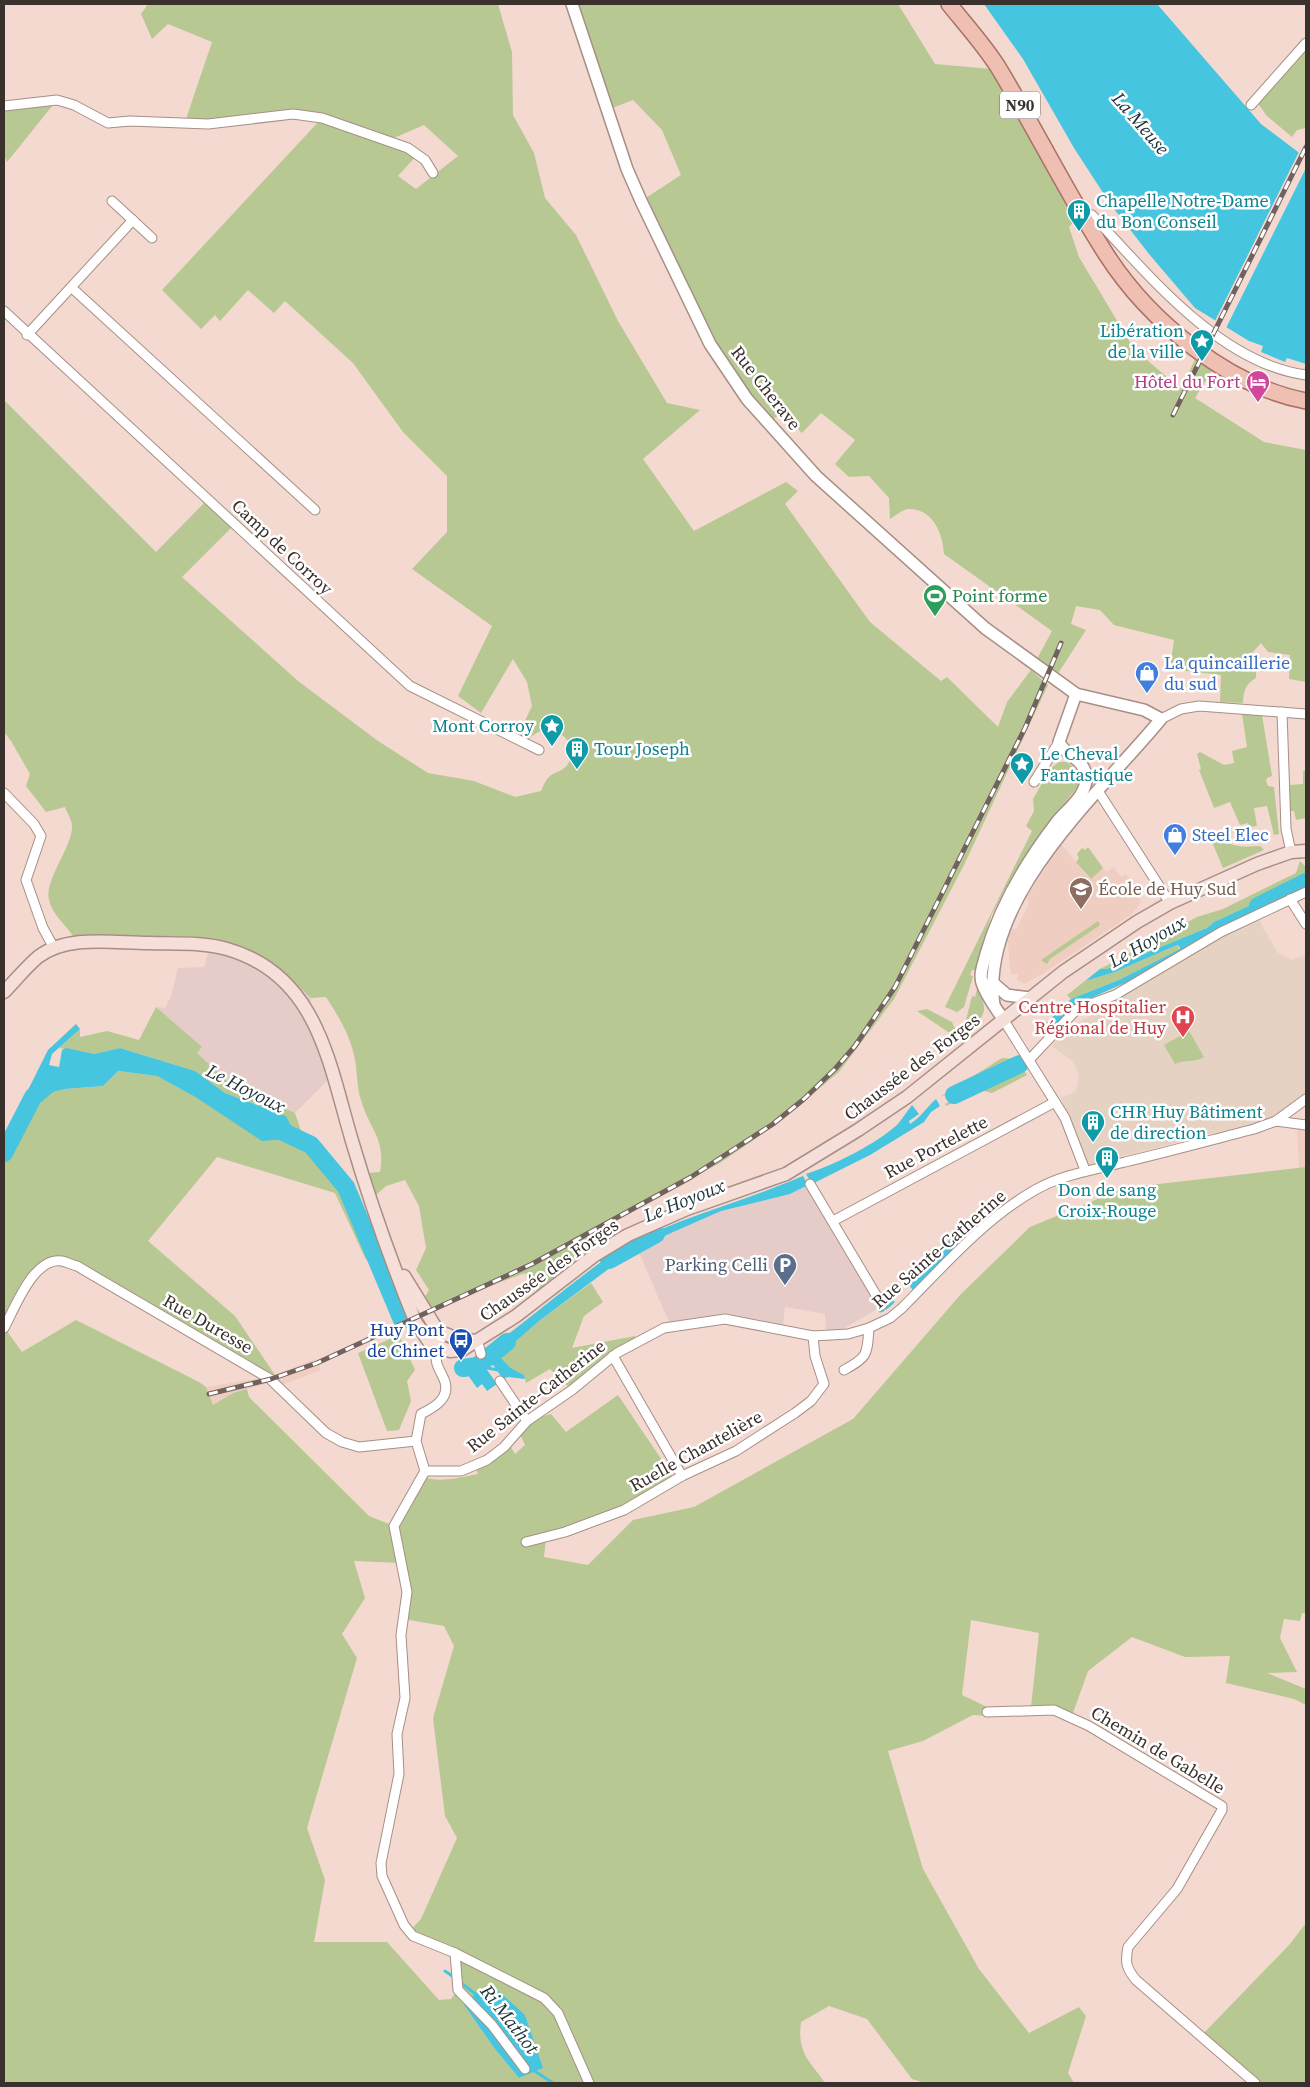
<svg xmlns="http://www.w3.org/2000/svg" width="1310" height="2087" font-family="'Source Serif 4',serif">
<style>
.built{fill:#efcdc1}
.industrial{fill:#e6ccc8}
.medical{fill:#e5d2c2}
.green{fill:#b7c893;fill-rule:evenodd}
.water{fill:#45c5df}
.pier{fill:#f4d9d0}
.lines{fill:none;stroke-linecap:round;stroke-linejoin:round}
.stream{stroke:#45c5df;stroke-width:3}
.river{stroke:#45c5df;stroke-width:18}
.minor-casing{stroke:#a78f86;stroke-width:11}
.tertiary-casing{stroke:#a78f86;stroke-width:14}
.secondary-casing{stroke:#a78f86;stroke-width:15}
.primary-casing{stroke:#a87263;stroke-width:18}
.minor{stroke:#fff;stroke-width:9}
.tertiary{stroke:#fff;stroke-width:11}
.secondary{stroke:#f7dfd9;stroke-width:12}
.primary{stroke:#efbfb3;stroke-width:15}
.rail-casing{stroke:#72625d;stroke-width:5}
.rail{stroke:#fff;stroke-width:3;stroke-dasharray:9;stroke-linecap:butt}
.labels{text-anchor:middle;stroke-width:5;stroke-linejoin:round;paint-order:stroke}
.shield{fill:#fff;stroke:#756e6b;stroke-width:1}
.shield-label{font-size:16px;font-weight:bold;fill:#3a302c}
.culture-label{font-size:18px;fill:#0d838f;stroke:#fff;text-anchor:start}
.hotel-label{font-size:18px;fill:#b23c85;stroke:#fff;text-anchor:end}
.street-label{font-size:18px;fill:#3a302c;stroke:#fff}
.leisure-label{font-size:18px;fill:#27864d;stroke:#fff;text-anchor:start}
.shop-label{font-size:18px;fill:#366cbe;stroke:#fff;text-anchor:start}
.education-label{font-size:18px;fill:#785e54;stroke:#fff;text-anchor:start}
.health-label{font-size:18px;fill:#be3a42;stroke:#fff;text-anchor:end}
.service-label{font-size:18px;fill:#4e5e75;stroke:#fff;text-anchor:end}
.transit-label{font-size:18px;fill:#164399;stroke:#fff;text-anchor:end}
.water-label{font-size:19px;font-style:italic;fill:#1c3136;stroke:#fff}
</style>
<rect width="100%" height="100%" fill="#f4d9d0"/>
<g class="built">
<path d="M1061,844L1090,879L1103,868L1107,872L1114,867L1121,877L1126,874L1139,893L1137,895L1141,902L1132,914L1041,975L1024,984L1017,979L1018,974L1012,975L1010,970L1008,942L1010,930L1017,928L1029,903L1027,897Z"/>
<path d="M1297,1129H1306V1167L1299,1168Z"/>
<path d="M316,1359L321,1370L282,1385L277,1381L233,1393L213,1405L206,1387L268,1377Z"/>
</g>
<g class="industrial">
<path d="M208,940L232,943L256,953L279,968L311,998V1015L332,1076L295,1113L233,1086L197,1053L202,1047L156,1007L165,1008L171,996L178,968L204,967L209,950Z"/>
<path d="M808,1185L879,1308L843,1329L826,1330L825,1314L785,1307L783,1325L725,1313L669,1322L637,1248L721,1211L790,1194Z"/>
</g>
<path class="medical" d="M1259,920L1277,952L1292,960L1306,954V1092L1279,1114L1258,1122L1088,1165L1061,1098L1076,1091L1079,1075L1073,1062L1052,1046L1066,1030L1230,932Z"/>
<g class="green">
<path d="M148,4H498L512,52L513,115L534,153L545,198L576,235L618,321L667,403L700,410L643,459L694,531L786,482L798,491L785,504L870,622L941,681L947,677L998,727L1007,702L1031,670L1048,685L964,865L894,999L839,1072L774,1126L720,1163L609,1224L614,1235L576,1258L538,1292L525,1273L428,1309L423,1300L429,1290L416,1270L426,1248L419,1206L405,1180L386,1186L375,1196L368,1173L380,1172C386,1138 369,1129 361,1100C356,1085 358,1070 354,1055C349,1033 338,1016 326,997L311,998L279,968L256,953L231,943L194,939L73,936C65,924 52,914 49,900C44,880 73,846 72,826C72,820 67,813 65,807L46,812L26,786L30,774L11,741L4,732V400L156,552L207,500L234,525L182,577L298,681L378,741L428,773L474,781L515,797L541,791C543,787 545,781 548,778C555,770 567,772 570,759C577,732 543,721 528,740L518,735L532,706L527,682L513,659L481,713L458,696L492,626L412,569L447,532V476L403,432L353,363L285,301L274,313L248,290L220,321L215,315L201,329L162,290L322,118L293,114L184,125L212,42L168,24L152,39L141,14ZM424,125L458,156L416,189L398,176L418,154L387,141Z"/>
<path d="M572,4H898L935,64L992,69L1079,216L1069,227L1079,257L1134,349L1181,389L1198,353L1213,369L1195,398L1264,442L1306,450V682L1289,679L1290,655L1268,652L1261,643L1252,653L1255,659L1265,664L1266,668L1264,672L1256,670V678C1245,685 1244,690 1243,703L1220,702L1221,675L1170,669L1174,640L1114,625L1100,610L1076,606L1071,624L1086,630L1057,675L1037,659L1052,631L944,554C943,534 933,508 908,509C902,510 895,516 890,519L889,498L869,476L849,477L835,464L855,440L821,413L802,433L782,412L769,423L733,379L641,201L681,175L662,130L633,100L607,110Z"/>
<path d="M1306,49V128L1297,130L1292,137L1267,116L1259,105L1260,99Z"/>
<path d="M57,100L7,162L4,155V106Z"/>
<path d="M1242,714L1262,715L1272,776L1267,778L1266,781L1268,786L1274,787L1279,834L1274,835L1267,806L1254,808L1257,826L1249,827L1248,823L1240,825L1230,802L1214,808L1199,770L1201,769L1197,754L1200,752L1224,765L1234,763L1232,751L1247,747Z"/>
<path d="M1059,762H1067L1077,770L1079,785L1050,821L1006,887L991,916L975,970H972L970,975L973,976L964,1007L957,1012L945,1007L1032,831L1026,826L1034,811L1033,799L1051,768Z"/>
<path d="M1306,770V818L1296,820L1294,811H1290L1289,785L1303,784V771Z"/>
<path d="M1217,834C1228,848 1244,847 1260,846L1264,850L1223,868L1210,837Z"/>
<path d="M1088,847L1103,868L1091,879L1076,862L1079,858L1077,854L1082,848L1085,850Z"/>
<path d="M1300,861L1306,867V878L1303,880L1306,886L1282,898L1277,893L1214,922L1207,928L1107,969H1100L1197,917L1223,909L1296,873Z"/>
<path d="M1098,921L1100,925L1050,959L1047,964L1041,960Z"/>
<path d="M1177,945L1180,949L1119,980L1071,999L1067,995L1085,981L1115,972Z"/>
<path d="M977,989C991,1012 983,1020 963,1032L972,996L975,997Z"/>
<path d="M156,1007L202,1047L197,1053L233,1086L295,1113L301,1131L346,1187L370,1245L366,1260L335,1193L217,1157L148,1241L235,1316L275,1375L268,1377L61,1261L36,1270L4,1327L22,1352L76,1320L199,1382L206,1387L213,1405L233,1393L247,1389L249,1397L369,1516L394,1526L422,1476C437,1484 462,1477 478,1474L475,1466L508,1442L515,1454L525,1445L518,1430L527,1421L551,1414L566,1432L618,1395L676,1481L642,1498L546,1538L544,1557L588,1565L633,1520L694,1507L853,1419L961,1294L1030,1227L1124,1188L1306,1167V1613H1302L1300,1621L1284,1619L1280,1638L1297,1672L1267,1673L1306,1689V1705L1294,1699L1226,1683L1230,1656L1185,1657L1132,1637L1088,1671L1073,1713L1049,1707H1031L1039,1633L971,1620L962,1695L987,1707L988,1716L973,1715L923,1741L888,1751L923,1869L979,1969L1029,2033L1079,2007L1086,2016L1068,2073L1074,2083H925L912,2079L867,2019L829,2006L801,2022C797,2053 809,2060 825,2083H4V1135L6,1136L33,1097L65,1089L103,1086L118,1071L157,1076L197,1098L296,1137L285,1116L225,1093L195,1071L120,1048L94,1054L59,1048L80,1029V1037L107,1031L139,1040ZM354,1561L402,1563L407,1592L403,1619L444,1626L454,1646L433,1718L445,1816L457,1838L421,1919L409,1932L455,1953L458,1989L451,1999L439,2000L387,1942H314L325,1880L307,1828L357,1658L342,1634L365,1598ZM464,2005L525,2015L542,2068L519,2078L495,2049Z"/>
<path d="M927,1009L952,1022L955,1029L951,1034L917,1011Z"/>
<path d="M1189,1031L1204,1057C1194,1063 1185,1059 1175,1064L1164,1045Z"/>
<path d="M1002,1058L1017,1059L1027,1075L992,1093L981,1090L946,1106L945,1104L972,1090L976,1084L940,1097Z"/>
<path d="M591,1283L603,1302L584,1316L572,1348L635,1336L638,1342L572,1390L550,1369L526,1383L524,1375L511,1368L499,1356L539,1321Z"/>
<path d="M399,1335L415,1370L407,1381L411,1401L399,1430L387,1431L358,1353Z"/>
<path d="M1306,1923V2083H1260L1202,2035L1290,1944Z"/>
</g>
<g class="water">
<path d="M984,4H1157L1261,124L1306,158V364L1287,358L1285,362L1261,352L1263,346L1249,341L1195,308L1149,254L1111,205L1074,148L1023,59Z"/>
<path d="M1277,893L1282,898L1218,929L1136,978L1075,1005L1045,1037L1039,1030L1071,999L1119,980L1180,949V947L1177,945L1115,972L1085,981L1100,969H1107L1207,928L1214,922Z"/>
<path d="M76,1024L80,1029L52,1054L49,1065L59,1067L62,1050L66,1048L94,1054L120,1048L195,1071L225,1093L286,1116L297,1138L262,1141L197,1098L157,1076L118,1071L103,1086L65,1089L33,1097L26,1094L48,1050Z"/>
<path d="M936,1099L940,1106L931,1112L924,1122L870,1155L812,1184L806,1174C832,1166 878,1143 898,1124C903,1118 907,1111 912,1105L919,1114L909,1121L910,1124C921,1117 926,1108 936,1099Z"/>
<path d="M803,1176L808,1185L790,1194L721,1211L637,1248L634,1241C689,1215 747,1200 803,1176Z"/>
<path d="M956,1233L963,1240L913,1290L908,1284Z"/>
<path d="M627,1244L630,1253L539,1321L499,1356L511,1368L524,1375L525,1379L508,1377L503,1379L484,1352C533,1317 577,1277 627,1244Z"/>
<path d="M478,1357L497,1384L487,1391L482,1384L477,1388L463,1368Z"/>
<path d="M493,1986L525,2015L543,2068L519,2078L495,2049L464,2005L476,1993Z"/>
</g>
<path class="pier" d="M1300,150L1306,155V168L1225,330L1214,323Z"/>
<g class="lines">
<g class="stream">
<path d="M886,1308L893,1302"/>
<path d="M880,1311L883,1310"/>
<path d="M482,1367L498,1370"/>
<path d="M445,1971L455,1978"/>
<path d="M460,1982L478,1996"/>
<path d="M533,2070L553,2083"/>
</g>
<g class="river">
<path d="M1258,906L1306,882"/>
<path d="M954,1095L1020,1064"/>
<path d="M275,1128L311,1145L346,1187L402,1320"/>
<path d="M4,1153L33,1097L51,1082"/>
<path d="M609,1260L656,1234"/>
<path d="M463,1368L477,1366L507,1342"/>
</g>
<g class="minor-casing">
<g id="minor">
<path d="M1251,105L1306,43"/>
<path d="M4,106L57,100L74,105L108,123L130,121L208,124L293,114L322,118L408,148L425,160L433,173"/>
<path d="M112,201L152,238"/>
<path d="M1082,212L1092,215C1149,275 1219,363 1306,375"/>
<path d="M72,288L315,510"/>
<path d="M4,311L410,686L539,750"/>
<path d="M27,335L133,220"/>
<path d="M1282,712L1286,829L1291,852"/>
<path d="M1161,719L1181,709L1199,706L1306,714"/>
<path d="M1034,782L1059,742"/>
<path d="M1098,791L1170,903"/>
<path d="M4,793L34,824L41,836L26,880L43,928L54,948"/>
<path d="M1290,899L1306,924"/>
<path d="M1003,1019L1065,1118L1085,1170"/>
<path d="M1029,1060L1077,1009L1115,995L1221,932L1306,892"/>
<path d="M1276,1121L1306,1125"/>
<path d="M810,1184L882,1305"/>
<path d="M833,1221L1055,1102"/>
<path d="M4,1328C15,1308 34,1256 62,1261C67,1262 72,1265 77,1266L270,1379L326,1433L342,1442L359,1447L416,1441"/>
<path d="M477,1340L481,1354"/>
<path d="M613,1356L682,1476"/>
<path d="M844,1370C868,1357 867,1355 869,1328"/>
<path d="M500,1381L527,1421"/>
<path d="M425,1471H461L487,1460L504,1447L527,1421L572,1390L617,1353L664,1328L725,1319L813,1336L848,1334L869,1328L890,1318L902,1308C943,1267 984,1219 1035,1190C1063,1174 1094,1170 1125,1162C1168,1152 1211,1140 1254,1129L1276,1121L1306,1099"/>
<path d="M425,1471L394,1526L407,1592L401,1635L405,1698L397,1734L399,1774L381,1863L382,1876L404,1925L413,1936L455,1953L544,1998L558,2013L589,2083"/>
<path d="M425,1471L416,1441L421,1414C433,1408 450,1399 445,1382C443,1376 439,1370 437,1364C434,1353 439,1343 443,1334"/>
<path d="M526,1542L565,1532L624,1510L682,1476L736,1451L795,1413L811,1401L824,1384L815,1356L813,1336"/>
<path d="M987,1712L1054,1710L1089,1726L1222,1806V1810L1177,1889L1128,1947C1125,1962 1126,1968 1136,1980L1255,2083"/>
<path d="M455,1953L458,1990L492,2025L525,2069"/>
</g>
</g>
<g class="tertiary-casing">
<g id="tertiary">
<path d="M572,4L627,169L641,201L710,344L747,399L816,476L985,628L1076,694L1144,710L1161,719C1100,793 979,898 994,1005"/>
<path d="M992,982L1007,995L1030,998"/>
<path d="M1003,1019C996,1008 986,996 982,983C979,973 984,963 986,954C1000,906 1026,862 1056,823C1066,810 1088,795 1086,776C1084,758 1065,756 1059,742L1076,694"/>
</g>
</g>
<g class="secondary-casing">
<g id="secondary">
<path d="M4,992C15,981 26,967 38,957C67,934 115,943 148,943C175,944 202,942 227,949C318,975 329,1064 352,1141C370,1202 392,1264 416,1323L430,1343L450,1351L462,1350L516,1316L595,1255L628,1235L687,1209L786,1174L858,1130L907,1097L1063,972L1137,922L1170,903L1257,864L1291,852L1306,851"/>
<path d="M404,1276L436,1328C448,1338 460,1338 475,1341"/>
</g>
</g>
<g class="primary-casing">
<path id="primary" d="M949,4C965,24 984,45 998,67C1035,128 1067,194 1106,254C1149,321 1228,386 1306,401"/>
</g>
<use href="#minor" class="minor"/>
<use href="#tertiary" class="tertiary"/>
<use href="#secondary" class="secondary"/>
<use href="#primary" class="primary"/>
<g class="rail-casing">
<g id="rail">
<path d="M1173,415L1306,147"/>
<path d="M209,1394L271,1379L317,1363L532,1264L691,1177L773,1124L804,1099L835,1069L855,1046L895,987L1025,728L1061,643"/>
</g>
</g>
<use href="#rail" class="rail"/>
</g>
<defs>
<g id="building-pin" transform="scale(1.25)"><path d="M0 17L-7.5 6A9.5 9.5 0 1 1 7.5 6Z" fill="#0f9aa8" stroke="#fff"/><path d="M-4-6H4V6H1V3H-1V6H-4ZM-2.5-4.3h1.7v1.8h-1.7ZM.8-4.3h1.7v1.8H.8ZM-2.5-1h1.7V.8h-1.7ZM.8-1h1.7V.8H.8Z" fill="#fff"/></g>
<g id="sight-pin" transform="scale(1.25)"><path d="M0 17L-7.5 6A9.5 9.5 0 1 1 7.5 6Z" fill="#0f9aa8" stroke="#fff"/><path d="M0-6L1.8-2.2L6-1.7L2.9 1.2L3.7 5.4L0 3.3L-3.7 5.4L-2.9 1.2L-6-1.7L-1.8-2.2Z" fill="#fff"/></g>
<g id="hotel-pin" transform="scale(1.25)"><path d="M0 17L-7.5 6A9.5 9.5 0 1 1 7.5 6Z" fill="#d1479c" stroke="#fff"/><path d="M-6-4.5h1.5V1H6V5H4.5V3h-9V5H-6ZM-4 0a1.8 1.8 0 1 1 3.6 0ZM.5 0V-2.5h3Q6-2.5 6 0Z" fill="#fff"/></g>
<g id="stadium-pin" transform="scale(1.25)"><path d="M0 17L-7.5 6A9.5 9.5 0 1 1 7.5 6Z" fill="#2e9e5b" stroke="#fff"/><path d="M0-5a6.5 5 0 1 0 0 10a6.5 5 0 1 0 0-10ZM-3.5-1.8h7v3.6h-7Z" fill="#fff"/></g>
<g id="shop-pin" transform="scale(1.25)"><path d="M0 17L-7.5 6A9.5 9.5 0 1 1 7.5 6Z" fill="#3f7fe0" stroke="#fff"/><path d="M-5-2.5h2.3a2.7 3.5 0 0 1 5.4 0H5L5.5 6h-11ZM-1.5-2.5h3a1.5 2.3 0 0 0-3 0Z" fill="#fff"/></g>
<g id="school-pin" transform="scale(1.25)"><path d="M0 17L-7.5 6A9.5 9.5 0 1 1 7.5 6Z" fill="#8d6e63" stroke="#fff"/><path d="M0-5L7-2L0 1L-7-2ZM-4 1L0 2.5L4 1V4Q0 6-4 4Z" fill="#fff"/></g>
<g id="hospital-pin" transform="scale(1.25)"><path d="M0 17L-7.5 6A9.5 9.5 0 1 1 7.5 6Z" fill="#e0444e" stroke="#fff"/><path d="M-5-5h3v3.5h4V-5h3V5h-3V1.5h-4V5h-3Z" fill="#fff"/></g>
<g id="parking-pin" transform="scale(1.25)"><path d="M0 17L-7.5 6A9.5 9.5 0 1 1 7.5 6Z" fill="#5c6f8a" stroke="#fff"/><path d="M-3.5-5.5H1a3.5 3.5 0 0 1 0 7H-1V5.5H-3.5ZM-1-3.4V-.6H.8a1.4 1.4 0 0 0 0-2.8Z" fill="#fff"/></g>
<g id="bus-pin" transform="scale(1.25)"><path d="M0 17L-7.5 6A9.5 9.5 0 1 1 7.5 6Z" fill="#1a4fb4" stroke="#fff"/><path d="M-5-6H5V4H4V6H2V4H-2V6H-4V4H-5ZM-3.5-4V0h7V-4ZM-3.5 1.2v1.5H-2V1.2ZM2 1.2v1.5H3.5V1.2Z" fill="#fff"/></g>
</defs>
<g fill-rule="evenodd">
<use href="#building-pin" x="1079" y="211"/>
<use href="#sight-pin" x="1202" y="341"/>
<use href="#hotel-pin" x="1258" y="382"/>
<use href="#stadium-pin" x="935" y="596"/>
<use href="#shop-pin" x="1147" y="673"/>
<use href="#sight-pin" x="552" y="726"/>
<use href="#building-pin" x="577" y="749"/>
<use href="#sight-pin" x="1022" y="764"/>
<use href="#shop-pin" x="1175" y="835"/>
<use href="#school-pin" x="1081" y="889"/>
<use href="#hospital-pin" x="1183" y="1017"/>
<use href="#building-pin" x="1093" y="1122"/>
<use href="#building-pin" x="1107" y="1158"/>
<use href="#parking-pin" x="785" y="1265"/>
<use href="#bus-pin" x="461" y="1340"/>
</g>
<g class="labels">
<rect class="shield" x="1000" y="91.5" width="40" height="27" rx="4"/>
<g class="shield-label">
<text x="1020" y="111">N90</text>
</g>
<g class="culture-label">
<text x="1096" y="207">Chapelle Notre-Dame<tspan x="1096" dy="21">du Bon Conseil</tspan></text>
<text x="1184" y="337" text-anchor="end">Libération<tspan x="1184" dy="21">de la ville</tspan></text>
<text x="534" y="732" text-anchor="end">Mont Corroy</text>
<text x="594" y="755">Tour Joseph</text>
<text x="1040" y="760">Le Cheval<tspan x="1040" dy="21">Fantastique</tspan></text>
<text x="1110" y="1118">CHR Huy Bâtiment<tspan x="1110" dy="21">de direction</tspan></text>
<text x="1107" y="1196" text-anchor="middle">Don de sang<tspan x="1107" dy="21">Croix-Rouge</tspan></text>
</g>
<g class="hotel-label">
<text x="1240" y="388">Hôtel du Fort</text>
</g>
<g class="street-label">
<text transform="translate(766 388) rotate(52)" y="6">Rue Cherave</text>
<text transform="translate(282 547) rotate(43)" y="6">Camp de Corroy</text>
<text transform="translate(912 1067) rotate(-37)" y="6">Chaussée des Forges</text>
<text transform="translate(936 1147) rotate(-28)" y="6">Rue Portelette</text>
<text transform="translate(939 1249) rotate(-41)" y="6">Rue Sainte-Catherine</text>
<text transform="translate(549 1270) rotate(-35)" y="6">Chaussée des Forges</text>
<text transform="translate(208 1324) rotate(30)" y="6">Rue Duresse</text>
<text transform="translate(536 1396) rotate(-38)" y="6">Rue Sainte-Catherine</text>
<text transform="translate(696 1451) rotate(-29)" y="6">Ruelle Chantelière</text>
<text transform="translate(1158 1750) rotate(31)" y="6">Chemin de Gabelle</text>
</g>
<g class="leisure-label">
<text x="952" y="602">Point forme</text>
</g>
<g class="shop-label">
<text x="1164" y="669">La quincaillerie<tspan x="1164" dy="21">du sud</tspan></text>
<text x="1192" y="841">Steel Elec</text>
</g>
<g class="education-label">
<text x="1098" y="895">École de Huy Sud</text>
</g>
<g class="health-label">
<text x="1166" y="1013">Centre Hospitalier<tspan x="1166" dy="21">Régional de Huy</tspan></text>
</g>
<g class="service-label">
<text x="768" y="1271">Parking Celli</text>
</g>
<g class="transit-label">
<text x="444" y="1336">Huy Pont<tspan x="444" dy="21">de Chinet</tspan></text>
</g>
<g class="water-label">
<text transform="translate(1141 123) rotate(49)" y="7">La Meuse</text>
<text transform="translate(1147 941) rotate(-30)" y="7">Le Hoyoux</text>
<text transform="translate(246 1088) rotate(27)" y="7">Le Hoyoux</text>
<text transform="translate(684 1200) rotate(-22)" y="7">Le Hoyoux</text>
<text transform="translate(510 2019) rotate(52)" y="7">Ri Mathot</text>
</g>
</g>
<rect width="1310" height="2087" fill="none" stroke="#3a302c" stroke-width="10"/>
</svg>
